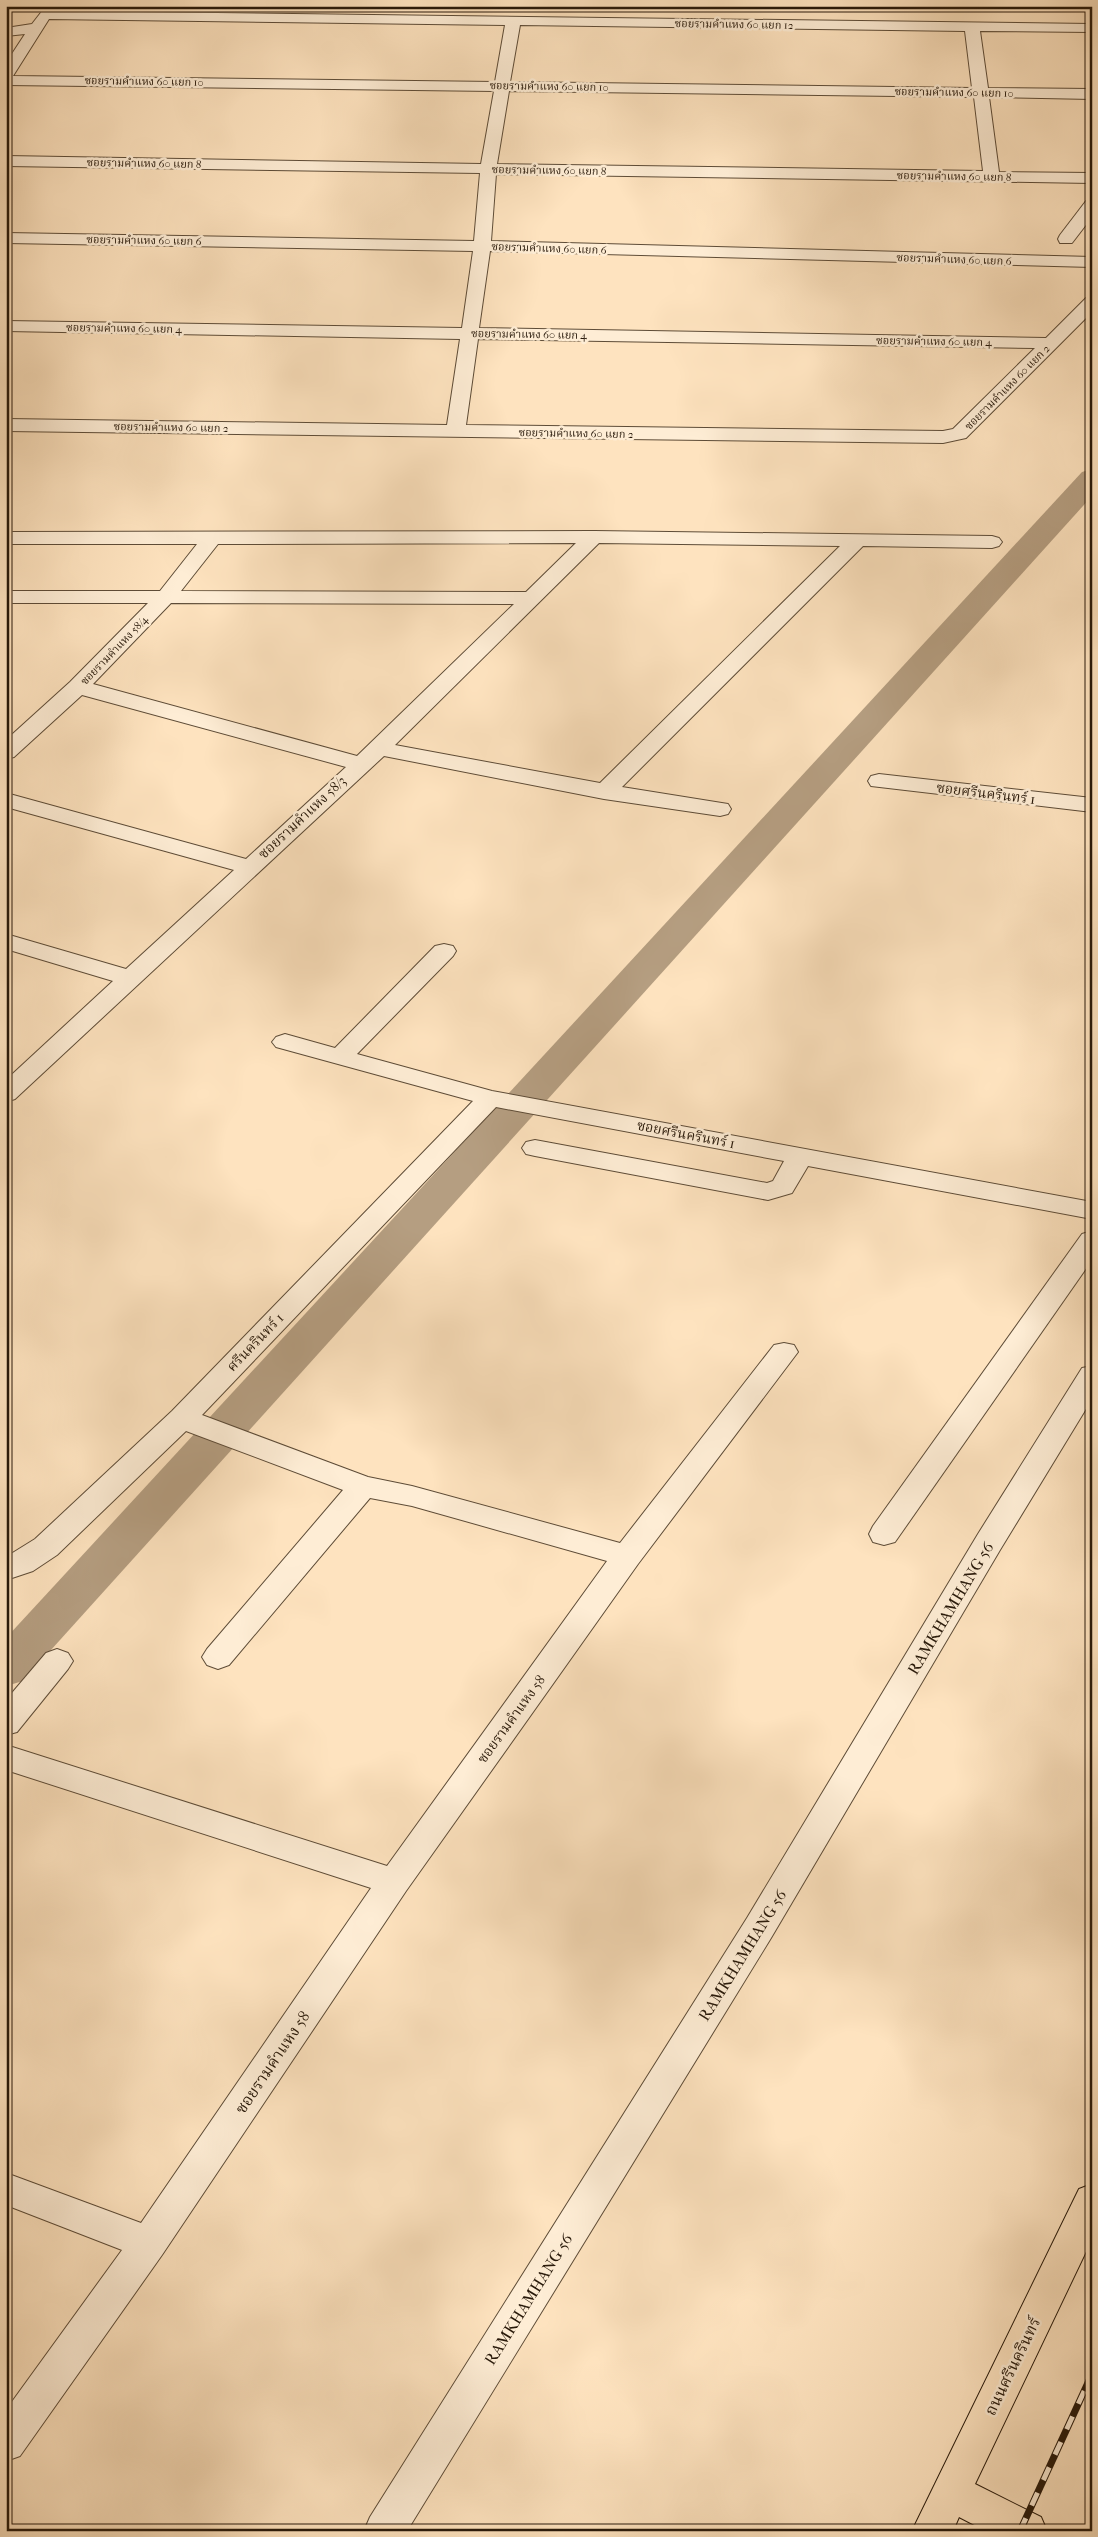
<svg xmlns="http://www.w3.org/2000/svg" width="1098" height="2537" font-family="'IM FELL French Canon','Noto Serif Thai',serif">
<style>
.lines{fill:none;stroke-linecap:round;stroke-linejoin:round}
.canal{fill:#b59e81;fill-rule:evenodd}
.minor-casing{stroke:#5e4c37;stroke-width:2}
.major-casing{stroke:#28190a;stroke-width:2}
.minor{fill:#feedd5;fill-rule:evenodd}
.major{fill:#fee3bf;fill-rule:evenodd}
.rail-casing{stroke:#28190a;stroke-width:7}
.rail{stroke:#feedd5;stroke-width:5;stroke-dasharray:14;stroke-linecap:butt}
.labels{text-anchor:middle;stroke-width:5;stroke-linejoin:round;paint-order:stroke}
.far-street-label{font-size:11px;fill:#28190a;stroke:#feedd5}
.street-label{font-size:14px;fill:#28190a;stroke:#feedd5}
.near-street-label{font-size:16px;fill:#28190a;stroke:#feedd5}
</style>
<rect width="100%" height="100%" fill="#fee3bf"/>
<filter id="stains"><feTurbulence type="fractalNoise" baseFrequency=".004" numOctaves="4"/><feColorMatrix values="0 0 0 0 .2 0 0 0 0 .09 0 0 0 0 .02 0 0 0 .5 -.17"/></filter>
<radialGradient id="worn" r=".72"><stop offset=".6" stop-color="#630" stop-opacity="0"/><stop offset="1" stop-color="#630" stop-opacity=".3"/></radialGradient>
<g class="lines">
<path class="canal" d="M1092,469V496L23,1681L6,1686V1638L1082,472Z"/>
<g class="minor-casing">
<g id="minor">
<path d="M46,6H62L58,11L1092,24V32L980,31L988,88L1092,89V99L989,97L999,172L1092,173V183L496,174L491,241L1092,257V267L490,251L479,328L1046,338L1086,298L1092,297V312L966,438L943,443L6,431V419L447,425L460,339L6,331V321L462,328L473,251L6,243V233L474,241L480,173L6,166V156L481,164L494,91L6,85V63L25,34L6,36V28L32,24ZM49,19L505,25L495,82L13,76ZM520,25L965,31L972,88L510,82ZM509,91L974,97L983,171L497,164ZM478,339L1035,348L953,429L943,431L466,425Z"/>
<path d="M1092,200V217L1072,243H1060L1058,239L1060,235L1086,201Z"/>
<path d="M594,531L992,536L999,538L1002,542L999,546L992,548L863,546L622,787L728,804L731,809L728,814L720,816L604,799L384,756L15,1099L6,1102V1080L113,981L6,949V934L126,969L234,870L6,807V793L246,859L346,767L82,695L14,757L6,759V740L70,682L148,603H6V591H160L197,544H6V532ZM576,543L526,592L181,591L218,544ZM599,543L840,546L600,783L395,745ZM171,603L514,604L357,756L93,684Z"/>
<path d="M879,774L1092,798V812L871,786L868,781L871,776Z"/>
<path d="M444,944L453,946L456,951L453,956L357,1054L492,1091L1092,1202V1219L808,1166L792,1193L768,1200L535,1156L526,1154L522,1148L526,1142L535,1140L767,1183L773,1181L784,1161L496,1107L202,1415L368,1477L412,1486L620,1543L774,1345L784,1343L794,1345L798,1352L638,1564L406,1891L162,2255L20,2456L6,2461V2410L122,2250L6,2205V2173L141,2223L371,1888L6,1770V1745L387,1866L607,1561L412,1506L370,1498L229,1665L218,1669L207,1665L202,1657L207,1649L343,1490L186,1431L57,1555L33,1571L6,1580V1557L35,1539L172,1411L473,1101L276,1047L272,1042L276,1037L285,1034L335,1048L435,946Z"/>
<path d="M1092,1231V1260L895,1542L884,1545L873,1542L869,1534L873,1526L1082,1234Z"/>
<path d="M1092,1366V1399L1000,1550L771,1938L407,2531H364L370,2517L747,1918L978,1534L1082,1368Z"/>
<path d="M57,1649L68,1653L73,1661L68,1669L17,1732L6,1735V1700L46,1653Z"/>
</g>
</g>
<g class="major-casing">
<path id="major" d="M1092,2184V2239L975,2484L1041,2517L1047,2531H986L959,2517L953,2531H912L1079,2189Z"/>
</g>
<use href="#minor" class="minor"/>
<use href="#major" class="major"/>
<g class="rail-casing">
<path id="rail" d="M1020,2531L1092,2374"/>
</g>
<use href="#rail" class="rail"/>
</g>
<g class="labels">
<g class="far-street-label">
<text transform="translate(734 24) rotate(1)" y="4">ซอยรามคำแหง 60 แยก 12</text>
<text transform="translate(144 81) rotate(1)" y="4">ซอยรามคำแหง 60 แยก 10</text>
<text transform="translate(549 86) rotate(1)" y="4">ซอยรามคำแหง 60 แยก 10</text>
<text transform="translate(954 92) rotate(1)" y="4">ซอยรามคำแหง 60 แยก 10</text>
<text transform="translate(144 163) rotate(1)" y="4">ซอยรามคำแหง 60 แยก 8</text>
<text transform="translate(549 170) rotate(1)" y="4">ซอยรามคำแหง 60 แยก 8</text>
<text transform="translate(954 176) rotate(1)" y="4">ซอยรามคำแหง 60 แยก 8</text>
<text transform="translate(144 240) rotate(1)" y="4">ซอยรามคำแหง 60 แยก 6</text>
<text transform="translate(549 248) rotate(2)" y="4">ซอยรามคำแหง 60 แยก 6</text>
<text transform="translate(954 259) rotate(2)" y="4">ซอยรามคำแหง 60 แยก 6</text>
<text transform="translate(124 328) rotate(1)" y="4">ซอยรามคำแหง 60 แยก 4</text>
<text transform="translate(529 334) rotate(1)" y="4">ซอยรามคำแหง 60 แยก 4</text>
<text transform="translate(934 341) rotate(1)" y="4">ซอยรามคำแหง 60 แยก 4</text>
<text transform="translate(1007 387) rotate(-45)" y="4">ซอยรามคำแหง 60 แยก 2</text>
<text transform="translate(171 427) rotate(1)" y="4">ซอยรามคำแหง 60 แยก 2</text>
<text transform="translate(576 433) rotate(1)" y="4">ซอยรามคำแหง 60 แยก 2</text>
<text transform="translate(114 650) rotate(-46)" y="4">ซอยรามคำแหง 58/4</text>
</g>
<g class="street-label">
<text transform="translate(986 793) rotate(7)" y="5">ซอยศรีนครินทร์ 1</text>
<text transform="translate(302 817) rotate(-43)" y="5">ซอยรามคำแหง 58/3</text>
<text transform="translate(686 1134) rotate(11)" y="5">ซอยศรีนครินทร์ 1</text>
<text transform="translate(255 1342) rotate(-46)" y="5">ศรีนครินทร์ 1</text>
<text transform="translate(511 1719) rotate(-54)" y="5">ซอยรามคำแหง 58</text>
</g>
<g class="near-street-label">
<text transform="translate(950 1608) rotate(-59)" y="6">RAMKHAMHANG 56</text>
<text transform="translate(742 1955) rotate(-58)" y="6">RAMKHAMHANG 56</text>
<text transform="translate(272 2062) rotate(-56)" y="6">ซอยรามคำแหง 58</text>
<text transform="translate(528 2299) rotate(-58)" y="6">RAMKHAMHANG 56</text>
<text transform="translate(1012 2366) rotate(-64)" y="6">ถนนศรีนครินทร์</text>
</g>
</g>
<rect width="1098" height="2537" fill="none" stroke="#fee3bf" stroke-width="25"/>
<rect x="8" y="8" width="1083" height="2522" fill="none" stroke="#28190a" stroke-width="2.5"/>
<rect x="12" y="12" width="1073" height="2512" fill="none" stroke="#28190a"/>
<rect width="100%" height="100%" filter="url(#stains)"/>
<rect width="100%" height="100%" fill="url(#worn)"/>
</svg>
